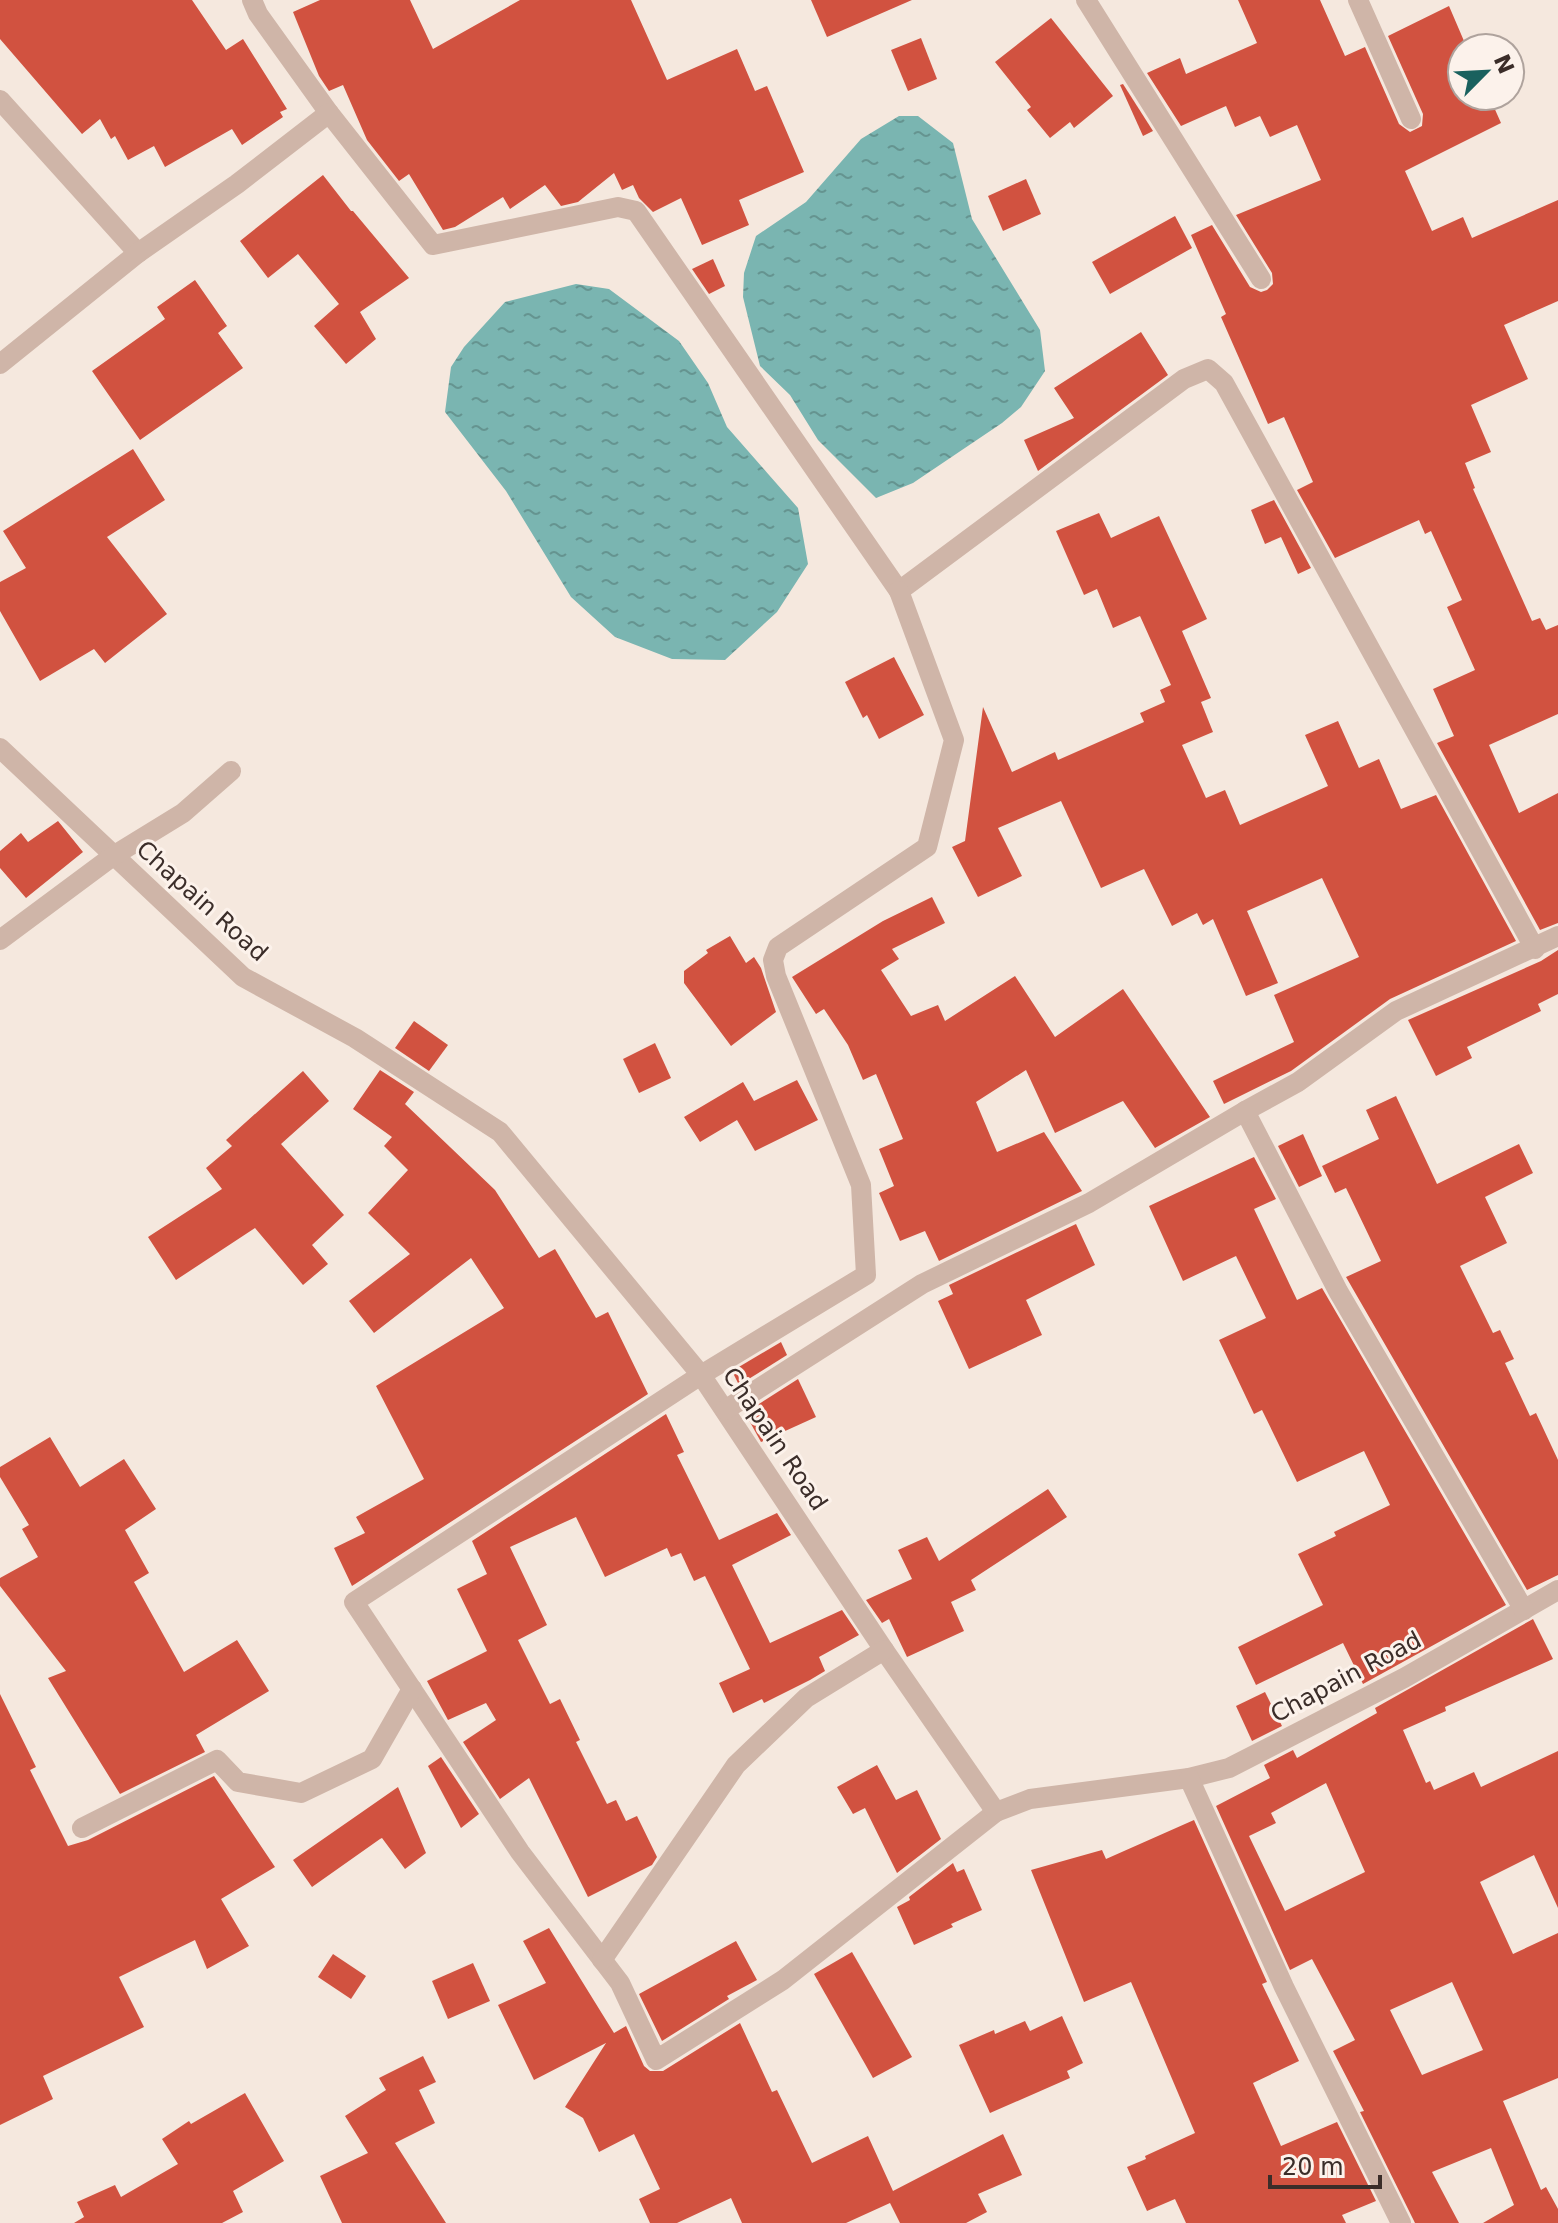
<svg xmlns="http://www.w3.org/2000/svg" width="1558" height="2223" font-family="'DejaVu Sans',sans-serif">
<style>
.water{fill:url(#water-ripples)}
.building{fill:#d15240;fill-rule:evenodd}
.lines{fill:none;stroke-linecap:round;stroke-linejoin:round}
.minor{stroke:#cfb5a8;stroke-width:20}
.labels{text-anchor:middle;stroke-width:6;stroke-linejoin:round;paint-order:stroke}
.street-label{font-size:24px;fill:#3b2d29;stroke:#fcf2eb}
</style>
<defs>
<pattern id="water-ripples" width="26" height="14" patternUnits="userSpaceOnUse" patternTransform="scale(2)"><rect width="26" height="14" fill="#7ab5b1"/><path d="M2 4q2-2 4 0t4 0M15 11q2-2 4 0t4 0" fill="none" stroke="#659490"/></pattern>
</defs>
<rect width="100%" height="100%" fill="#f5e8de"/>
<g class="water">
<path d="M899,116H918L953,143L972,219L1040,330L1045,371L1021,407L1002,423L913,483L876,498L818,440L790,395L760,366L743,297L744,273L756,236L806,202L861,139Z"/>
<path d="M576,284L609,289L679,341L708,383L727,427L798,508L808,564L777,612L725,660L672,659L615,637L571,597L506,491L445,412L451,367L464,347L505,302Z"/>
</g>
<g class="building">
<path d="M0,0H192L226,50L243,39L287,109L280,112L283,117L242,145L232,129L165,167L154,146L128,160L115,136L111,139L100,119L82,134L0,39Z"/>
<path d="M320,0H410L433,49L520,0H631L667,80L737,49L755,91L767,86L804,172L739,200L749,225L702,245L681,198L653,212L639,198L633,185L622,190L614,173L578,202L561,206L545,185L510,209L503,197L455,227L443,230L409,174L399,181L367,140L343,85L329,91L319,76L293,12Z"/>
<path d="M811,0H912L827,37Z"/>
<path d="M1238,0H1320L1345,56L1365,47L1399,124L1410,132L1422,126L1423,114L1388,36L1449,6L1467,48H1462V96H1489L1501,123L1405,171L1432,231L1463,217L1472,238L1558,200V301L1504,325L1528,379L1471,405L1491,452L1465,463L1475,488L1473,489L1532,621L1540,618L1546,630L1558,625V714L1489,745L1519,813L1558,793V923L1540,930L1437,743L1454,736L1433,689L1475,670L1447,607L1462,600L1431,531L1425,534L1419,520L1335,558L1297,490L1313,482L1284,417L1268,424L1221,317L1226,314L1191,235L1212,225L1250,287L1261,292L1267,290L1273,284L1272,273L1236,215L1321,180L1297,125L1270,137L1260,116L1235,127L1226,106L1181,126L1147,73L1180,58L1186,74L1257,43Z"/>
<path d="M1051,18L1113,96L1074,128L1070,122L1050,138L1027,110L1031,107L995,62Z"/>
<path d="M921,38L937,79L908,91L891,50Z"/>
<path d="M1123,84L1153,131L1143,136L1120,85Z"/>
<path d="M323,175L351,211H353L409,278L360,312L376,339L346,364L314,326L339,304L298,254L268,278L240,241Z"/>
<path d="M1026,179L1041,214L1003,231L988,196Z"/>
<path d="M1175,216L1192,248L1110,294L1092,262Z"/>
<path d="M713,259L725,286L709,294L692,269Z"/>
<path d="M195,280L227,326L218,333L243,368L140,440L92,371L165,319L157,307Z"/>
<path d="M1141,332L1168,375L1038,471L1024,440L1074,418L1054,388Z"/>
<path d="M133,449L165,500L107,537L167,614L105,663L94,649L40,681L0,611V582L26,568L3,531Z"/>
<path d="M1274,500L1311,568L1298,574L1281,537L1265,544L1251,510Z"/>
<path d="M1099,513L1111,538L1159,516L1207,619L1182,631L1211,698L1201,702L1213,732L1182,745L1206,798L1225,790L1240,825L1328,786L1305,735L1338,721L1359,768L1379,759L1401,809L1436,795L1516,941L1390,999L1291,1071L1224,1104L1213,1081L1294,1042L1274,995L1359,957L1322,878L1247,911L1278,983L1246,996L1213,919L1203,925L1197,913L1172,926L1144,869L1101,888L1061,801L998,828L1022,876L978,897L952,847L965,841L983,707L1012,772L1055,752L1058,760L1144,722L1140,713L1165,702L1160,690L1171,685L1140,616L1113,628L1097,589L1084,595L1056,531Z"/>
<path d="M894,657L924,715L879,739L867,715L863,718L845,682Z"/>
<path d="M58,821L83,852L26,898L0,868V851L21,833L28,842Z"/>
<path d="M932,897L945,923L892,949L899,959L881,970L911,1016L938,1005L945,1021L1015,976L1055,1037L1123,989L1210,1117L1155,1148L1123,1101L1055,1133L1026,1070L976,1102L997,1152L1044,1132L1082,1191L939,1261L925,1231L900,1241L879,1193L894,1186L879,1149L903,1139L876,1074L863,1080L848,1045L824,1009L816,1014L792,977L883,921Z"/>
<path d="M730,936L746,963L754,957L761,968L776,1012L731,1046L684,983V971L708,953L706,950Z"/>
<path d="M1558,950V994L1538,1004L1541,1011L1467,1047L1472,1058L1436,1076L1408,1020L1541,961Z"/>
<path d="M414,1021L448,1045L429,1071L395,1048Z"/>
<path d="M655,1043L671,1078L639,1093L623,1059Z"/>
<path d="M380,1070L414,1092L405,1104L495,1190L539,1258L555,1249L596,1318L608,1312L648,1394L352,1586L334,1548L365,1533L356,1517L424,1479L376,1386L504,1308L471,1258L374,1333L349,1301L410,1254L368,1213L408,1170L384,1146L392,1137L353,1109Z"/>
<path d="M303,1071L329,1101L281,1144L344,1215L312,1245L328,1264L303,1285L255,1228L176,1280L148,1237L222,1189L206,1168L232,1146L226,1140Z"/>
<path d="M797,1080L818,1120L755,1151L737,1120L700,1142L684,1117L743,1082L754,1101Z"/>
<path d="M1396,1096L1437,1184L1519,1144L1533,1173L1485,1197L1507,1243L1460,1266L1493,1333L1500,1330L1514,1359L1505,1363L1530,1416L1536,1413L1558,1460V1575L1527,1590L1346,1277L1381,1261L1346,1188L1335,1193L1322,1166L1379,1139L1366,1110Z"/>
<path d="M1303,1134L1322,1176L1299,1187L1278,1146Z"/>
<path d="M1254,1157L1276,1199L1254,1209L1297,1300L1322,1288L1506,1605L1363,1684L1343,1643L1256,1685L1238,1647L1323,1605L1298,1554L1336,1536L1334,1532L1390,1505L1364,1451L1297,1482L1262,1410L1254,1414L1219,1340L1266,1318L1236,1256L1183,1281L1149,1206Z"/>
<path d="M1076,1224L1095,1265L1026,1300L1042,1335L969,1369L938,1301L953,1294L949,1285Z"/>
<path d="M781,1342L787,1355L739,1385L732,1371Z"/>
<path d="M798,1379L816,1417L761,1442L745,1413Z"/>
<path d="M666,1414L684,1452L677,1455L719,1540L777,1513L791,1535L732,1565L770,1643L842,1610L859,1635L819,1657L825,1671L810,1680L764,1703L762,1699L733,1713L719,1683L750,1669L705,1576L694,1581L681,1553L671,1557L667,1548L605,1577L576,1517L510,1547L547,1625L518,1640L550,1704L560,1699L580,1740L576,1742L607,1804L616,1800L626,1821L637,1816L657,1857L652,1865L588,1897L529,1778L500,1799L463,1742L496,1720L486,1703L448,1720L427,1681L487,1651L457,1589L487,1574L472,1541Z"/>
<path d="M50,1437L80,1487L124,1459L156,1509L125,1530L149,1573L134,1582L184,1672L237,1640L269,1691L196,1735L205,1752L120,1794L48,1678L66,1671L0,1586V1578L38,1557L22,1529L29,1525L0,1477V1467Z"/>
<path d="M1048,1489L1067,1517L971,1580L976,1590L951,1602L964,1631L907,1657L889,1619L882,1623L866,1600L912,1579L898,1550L927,1537L939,1561Z"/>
<path d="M1533,1619L1553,1659L1445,1707L1446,1711L1403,1730L1426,1783L1430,1781L1434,1790L1474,1772L1481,1787L1558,1751V1908L1534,1855L1480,1882L1513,1954L1558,1933V2078L1503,2101L1541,2190L1546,2187L1558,2209V2223H1483L1514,2205L1491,2148L1432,2172L1459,2223H1415L1360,2112L1364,2111L1333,2051L1355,2040L1312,1959L1290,1970L1216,1806L1270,1778L1264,1765L1293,1750L1297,1758L1377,1713L1375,1708ZM1326,1783L1365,1872L1285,1911L1249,1836L1276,1823L1271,1813ZM1452,1982L1483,2050L1422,2075L1390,2010Z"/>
<path d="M1265,1692L1282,1726L1252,1741L1236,1706Z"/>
<path d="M0,1694L36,1767L30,1770L68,1846L88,1840L214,1776L275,1867L221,1899L249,1946L207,1969L195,1940L119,1977L144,2027L43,2076L53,2099L0,2125Z"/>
<path d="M441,1757L479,1814L461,1828L428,1766Z"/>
<path d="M877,1765L896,1800L917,1790L941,1839L897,1873L865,1808L853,1814L837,1787Z"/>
<path d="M398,1787L426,1853L405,1869L382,1838L380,1839L312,1887L293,1860Z"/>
<path d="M1194,1820L1267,1982L1262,1984L1299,2061L1253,2083L1281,2146L1337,2122L1376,2201L1342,2215L1346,2223H1186L1175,2199L1147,2211L1127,2167L1146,2159L1145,2156L1195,2133L1131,1982L1084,2002L1031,1870L1102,1850L1106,1859Z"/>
<path d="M953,1863L957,1872L964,1869L982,1910L951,1924L953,1927L914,1945L897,1907L910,1900L909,1897Z"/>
<path d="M549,1928L614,2033L626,2026L644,2066L650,2071H663L740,2023L772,2092L777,2090L812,2163L868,2136L893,2191L1003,2134L1022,2175L978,2194L987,2212L966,2223H900L890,2203L846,2223H742L731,2198L677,2223H650L639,2199L660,2189L634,2134L599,2152L583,2118L565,2107L606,2043L534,2080L498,2005L546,1983L523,1941Z"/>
<path d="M736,1941L757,1980L727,1996L729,1999L662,2041L639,1994Z"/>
<path d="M852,1952L912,2057L873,2078L814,1974Z"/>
<path d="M333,1954L366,1976L351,1999L318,1977Z"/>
<path d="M473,1963L490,2001L448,2019L432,1981Z"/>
<path d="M1062,2016L1083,2063L1067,2071L1070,2078L990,2113L959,2045L994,2030L995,2034L1025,2021L1030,2031Z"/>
<path d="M423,2056L436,2082L419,2090L435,2123L395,2143L446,2223H342L320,2176L368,2153L345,2116L386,2090L379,2078Z"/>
<path d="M245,2093L284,2161L233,2191L243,2212L222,2223H74L84,2217L77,2202L115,2185L121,2197L178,2164L162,2139L189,2121L191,2124Z"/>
</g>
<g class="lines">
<g class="minor">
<path d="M252,0L258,14L329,113"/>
<path d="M1086,0L1261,279"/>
<path d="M1358,0L1411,119"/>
<path d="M0,100L138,253"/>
<path d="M0,364L138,253L237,184L329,113L433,245L618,207L636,211L899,591L1184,379L1208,369L1224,383L1535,949"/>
<path d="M899,591L954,740L927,847L778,947L773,960L776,976L861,1185L866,1275L701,1375L354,1602L520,1852L620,1983L656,2060L783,1980L996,1812"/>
<path d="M0,748L243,977L355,1038L500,1132L701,1375L884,1650L996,1812L1030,1799L1189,1778L1229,1768L1404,1678L1558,1590"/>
<path d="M0,940L113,856L183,813L231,771"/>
<path d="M1245,1111L1338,1291L1524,1610"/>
<path d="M725,1410L922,1284L1089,1203L1245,1111L1298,1082L1396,1011L1558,936"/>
<path d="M1189,1778L1284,1987L1401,2223"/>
<path d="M82,1828L217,1760L238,1782L301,1793L372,1759L412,1689"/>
<path d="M602,1960L736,1765L806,1698L884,1650"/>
</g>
</g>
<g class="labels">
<g class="street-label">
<text transform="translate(202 901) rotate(42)" y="8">Chapain Road</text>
<text transform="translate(775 1439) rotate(56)" y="8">Chapain Road</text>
<text transform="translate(1346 1677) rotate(-28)" y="8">Chapain Road</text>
</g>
</g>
<g transform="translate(1486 72) rotate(66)"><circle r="38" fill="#fcf2eb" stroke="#afa39d" stroke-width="2"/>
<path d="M0-6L14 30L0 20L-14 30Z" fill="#1a615e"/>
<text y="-12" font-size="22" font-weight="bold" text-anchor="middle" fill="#3b2d29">N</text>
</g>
<path d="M1270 2175v12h110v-12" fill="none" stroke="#3b2d29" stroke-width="4"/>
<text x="1282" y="2175" font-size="24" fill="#3b2d29" stroke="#fcf2eb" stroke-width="6" paint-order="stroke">20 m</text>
</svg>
